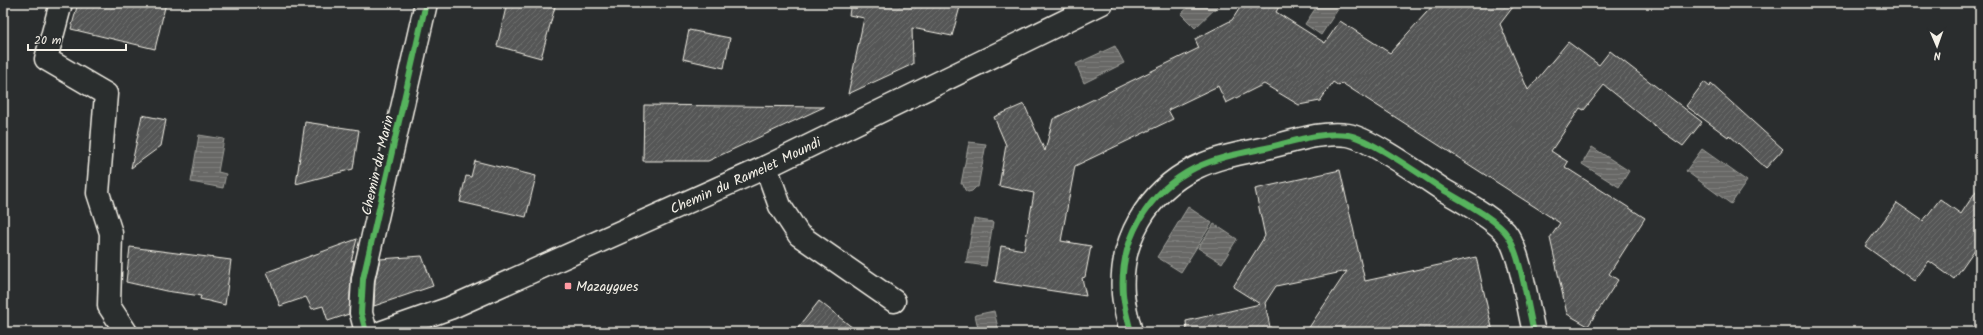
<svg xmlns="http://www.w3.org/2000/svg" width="1983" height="335" font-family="Kalam,sans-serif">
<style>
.water{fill:url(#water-rules);stroke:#9f9f9a}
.building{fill:url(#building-hatch);stroke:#f4f1e8}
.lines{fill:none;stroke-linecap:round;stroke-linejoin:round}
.minor-casing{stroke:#f4f1e8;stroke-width:25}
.major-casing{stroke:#f4f1e8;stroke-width:25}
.minor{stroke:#2a2d2e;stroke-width:22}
.major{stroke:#2a2d2e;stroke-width:22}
.cycleway-casing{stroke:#2a2d2e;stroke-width:8}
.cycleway{stroke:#56b35d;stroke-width:6}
.poi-dot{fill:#ff9aa2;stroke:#2a2d2e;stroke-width:1.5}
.labels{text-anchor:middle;stroke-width:3.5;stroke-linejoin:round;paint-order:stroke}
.street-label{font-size:14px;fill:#f4f1e8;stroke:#2a2d2e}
.poi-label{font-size:14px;fill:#f4f1e8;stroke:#2a2d2e;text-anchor:start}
</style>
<defs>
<pattern id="water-rules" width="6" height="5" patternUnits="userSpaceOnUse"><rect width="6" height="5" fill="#676866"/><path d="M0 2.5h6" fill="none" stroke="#7d7e7c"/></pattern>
<pattern id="building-hatch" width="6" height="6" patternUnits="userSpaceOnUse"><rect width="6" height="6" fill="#555756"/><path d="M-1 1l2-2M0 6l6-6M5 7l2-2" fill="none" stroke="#6e706e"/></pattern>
</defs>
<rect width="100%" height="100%" fill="#2a2d2e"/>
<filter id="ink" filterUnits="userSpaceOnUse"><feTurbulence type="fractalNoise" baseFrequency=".025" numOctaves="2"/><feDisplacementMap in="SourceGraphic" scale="8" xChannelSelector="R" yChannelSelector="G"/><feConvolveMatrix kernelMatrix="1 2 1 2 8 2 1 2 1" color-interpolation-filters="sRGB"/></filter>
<g filter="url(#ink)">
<g class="water">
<path d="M1193,3H1221L1195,28L1181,14Z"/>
<path d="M1319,3H1342L1321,35L1305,24Z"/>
<path d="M1115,46L1124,63L1084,83L1076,64Z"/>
<path d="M199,135L224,139L218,172L226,174L223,188L191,182Z"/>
<path d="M969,142L986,144L978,187H976L972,191L968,192L965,190L963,184H961Z"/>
<path d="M1592,147L1629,171L1619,187L1582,164Z"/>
<path d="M1702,149L1747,181L1731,204L1686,171Z"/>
<path d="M1188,207L1212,223L1181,272L1157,257Z"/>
<path d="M974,219L993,222L986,266L966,263Z"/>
<path d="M1214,224L1237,239L1222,263L1198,248Z"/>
<path d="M994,311L999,332H979L975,315Z"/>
</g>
<g class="building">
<path d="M78,3H166L155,49L71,29Z"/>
<path d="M507,3H556L541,58L497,46Z"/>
<path d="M851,3H961L952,36L912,28L913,64L848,94L864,18L849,15Z"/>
<path d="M1243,3H1281L1276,12L1325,43L1340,21L1390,53L1435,3H1516L1500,24L1528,90L1568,42L1599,65L1610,51L1702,122L1683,146L1660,130L1604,85L1584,110L1580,108L1551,151L1568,162L1565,167L1645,218L1609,274L1618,280L1588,326L1567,314L1550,238L1560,223L1342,83L1339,86L1333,82L1320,101L1299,105L1264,84L1226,103L1218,86L1168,110L1173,119L1075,166L1061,241L1091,246L1085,277L1082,278L1086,296L995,282L1001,246L1024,250L1034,193L999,186L1006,145L994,117L1024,104L1045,151L1053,119L1199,48L1195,39L1232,20Z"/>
<path d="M689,30L730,38L724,68L683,59Z"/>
<path d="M1704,82L1710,87L1711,84L1783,149L1766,168L1729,135L1728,137L1686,106Z"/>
<path d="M644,105L824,107L708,161H643Z"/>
<path d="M142,115L166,120L161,146L131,168Z"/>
<path d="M305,122L359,130L353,169L296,184Z"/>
<path d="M475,161L536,176L526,217L460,202L466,176L471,177Z"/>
<path d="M1340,170L1365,281L1476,257L1493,332H1306L1347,271L1276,286L1265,303L1271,332H1187L1186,321L1260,304L1233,287L1265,236L1255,189Z"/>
<path d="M1980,185V242L1954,279L1929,261L1914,281L1865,246L1897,203L1923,221L1940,199L1961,214Z"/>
<path d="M357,239L351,261L354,260L351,278L349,314L328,321L323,306L312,309L306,297L280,306L267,272Z"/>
<path d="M130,247L231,260L225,305L200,299L201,296L166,291L126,282Z"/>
<path d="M422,256L433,286L374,306L375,281L380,259Z"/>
<path d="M819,301L858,332H795Z"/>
</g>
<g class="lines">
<g class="minor-casing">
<g id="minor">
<path d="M61,3L46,59L106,94L98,193L111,233L109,306L126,332"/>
<path d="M766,167L780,206L799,235L894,301"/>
<path d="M366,332L361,313L363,279L426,3"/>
<path d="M1131,332C1128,320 1124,307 1123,294C1119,241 1147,192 1195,168C1217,157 1242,153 1266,148C1292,142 1321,131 1348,135C1369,138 1425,178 1445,191C1462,201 1498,220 1508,236C1522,259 1527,305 1534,332"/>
</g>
</g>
<g class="major-casing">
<g id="major">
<path id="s1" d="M382,332L450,308L766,167L1102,3"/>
</g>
</g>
<use href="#minor" class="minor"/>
<use href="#major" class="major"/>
<g class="cycleway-casing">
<g id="cycleway">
<path d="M366,332L361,313L363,279L426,3"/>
<path d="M1131,332C1128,320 1124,307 1123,294C1119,241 1147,192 1195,168C1217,157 1242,153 1266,148C1292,142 1321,131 1348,135C1369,138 1425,178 1445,191C1462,201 1498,220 1508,236C1522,259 1527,305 1534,332"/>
</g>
</g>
<use href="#cycleway" class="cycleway"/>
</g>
</g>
<rect class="poi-dot" x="564" y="282" width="8" height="8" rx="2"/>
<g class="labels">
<g class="street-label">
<text transform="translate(377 165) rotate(-77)" y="5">Chemin du Marin</text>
<text dy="5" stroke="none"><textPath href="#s1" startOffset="396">Chemin du Ramelet Moundi</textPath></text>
</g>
<g class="poi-label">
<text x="576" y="291">Mazaygues</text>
</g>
</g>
<rect width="1983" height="335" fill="none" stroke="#2a2d2e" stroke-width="16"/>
<rect x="8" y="8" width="1967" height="319" fill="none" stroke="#f4f1e8" stroke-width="1.5" filter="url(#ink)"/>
<g transform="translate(1937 46) rotate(178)" stroke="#2a2d2e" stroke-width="3" paint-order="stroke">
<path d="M0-3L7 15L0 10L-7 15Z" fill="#f4f1e8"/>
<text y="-6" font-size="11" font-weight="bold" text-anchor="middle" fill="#f4f1e8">N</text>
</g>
<path d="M28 44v6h98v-6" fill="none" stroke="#f4f1e8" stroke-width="2"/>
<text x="34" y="44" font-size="12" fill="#f4f1e8" stroke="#2a2d2e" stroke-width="3" paint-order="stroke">20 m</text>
</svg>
